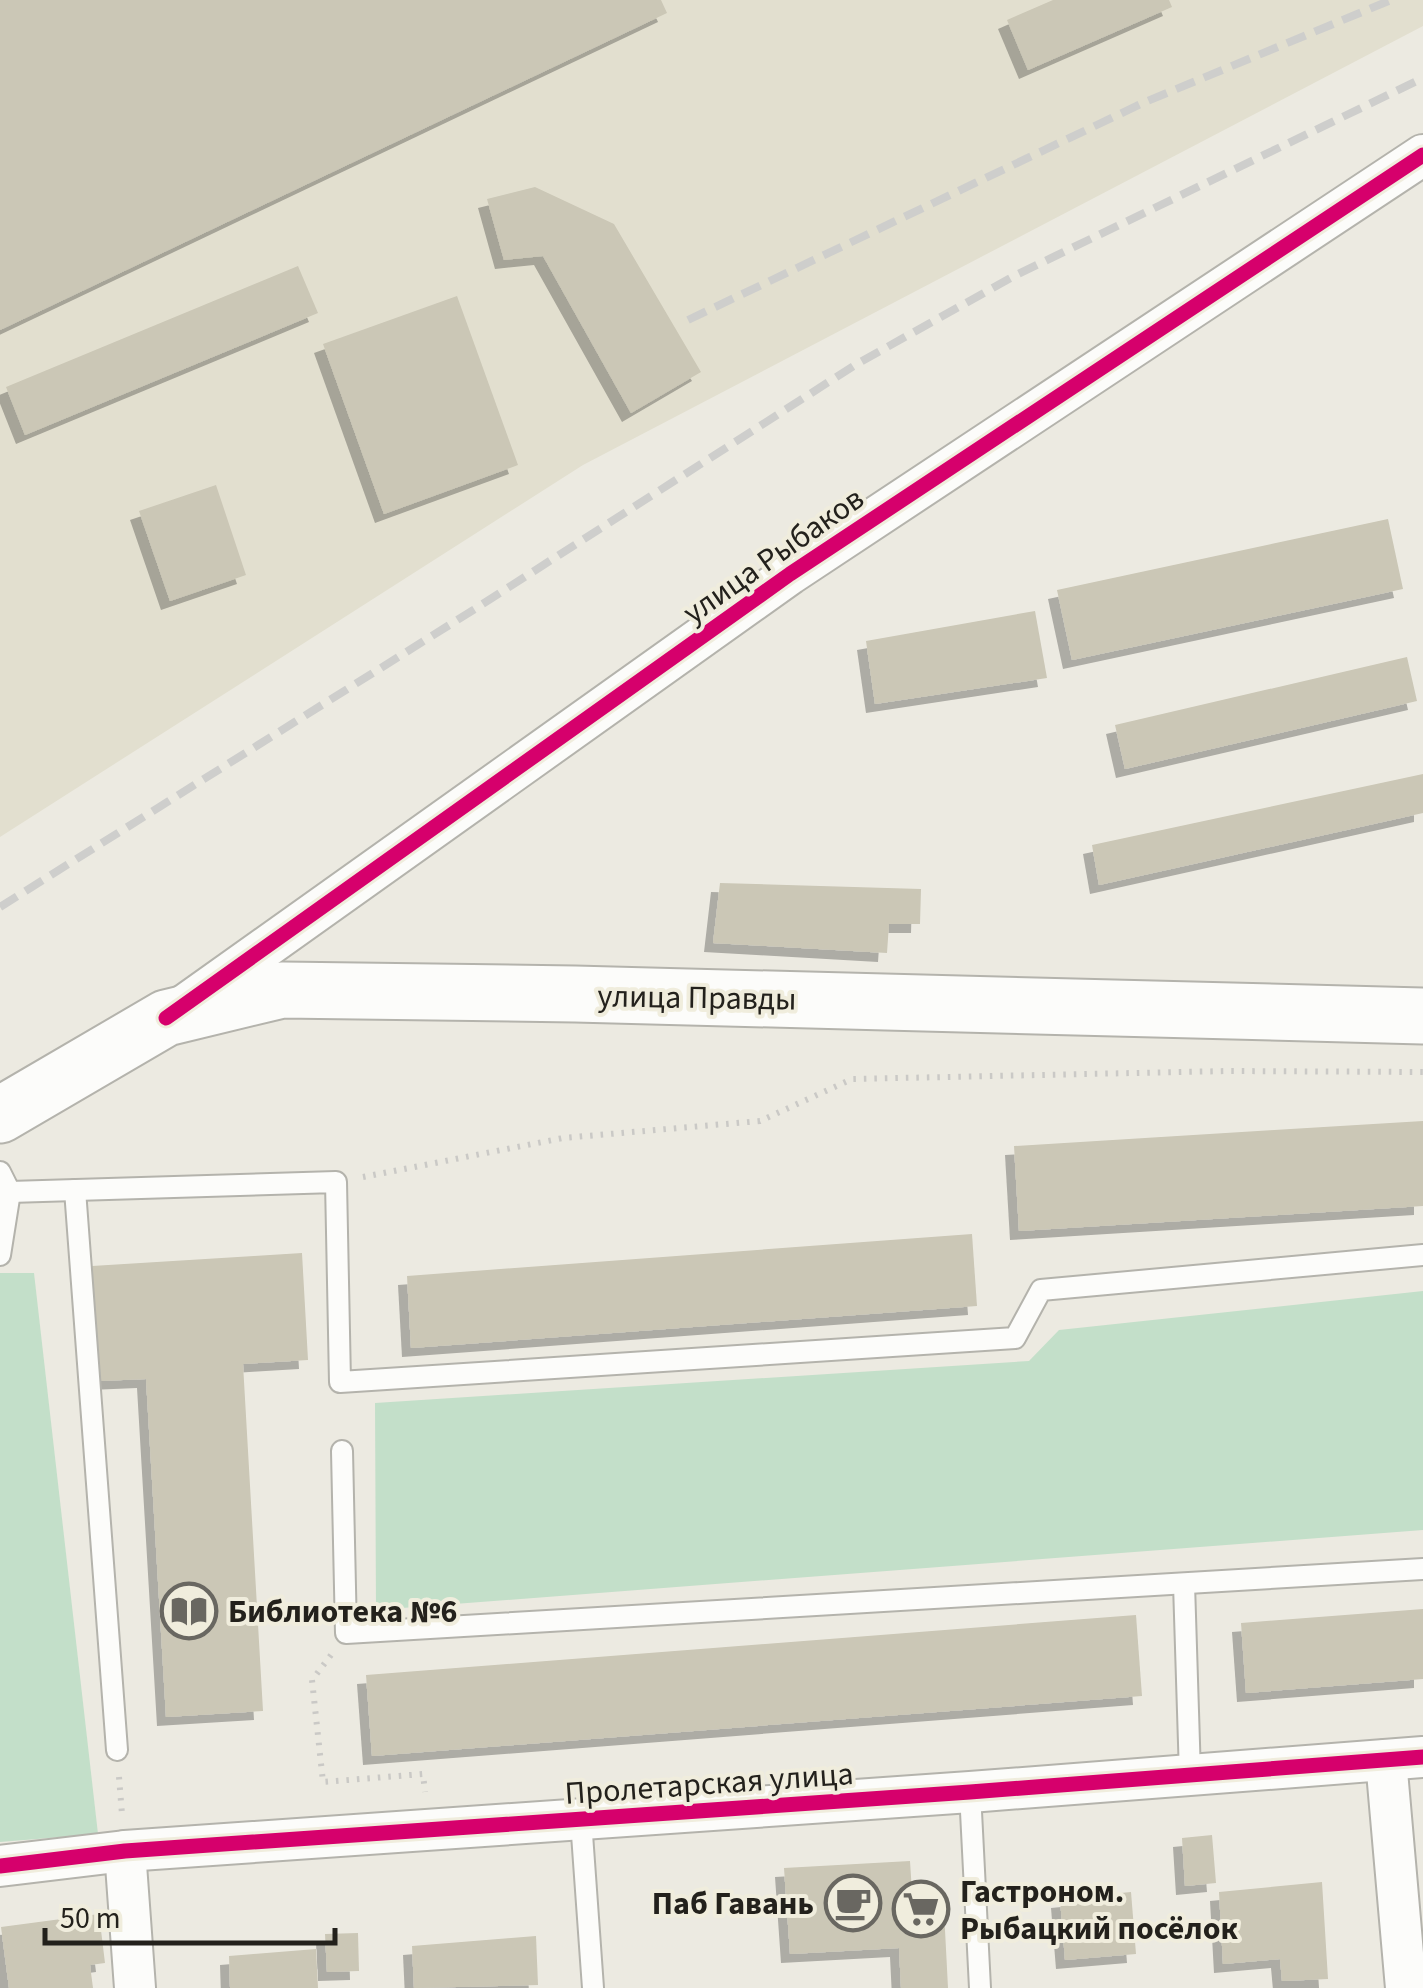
<svg xmlns="http://www.w3.org/2000/svg" width="1423" height="1988" font-family="'Source Sans 3',sans-serif">
<style>
.built{fill:#e2dfcf}
.green{fill:#c3dfc9}
.building{fill:#cbc7b6;filter:url(#shadow)}
.lines{fill:none;stroke-linecap:round;stroke-linejoin:round}
.service-casing{stroke:#b4b3ac;stroke-width:24}
.minor-casing{stroke:#b4b3ac;stroke-width:44}
.primary-casing{stroke:#b4b3ac;stroke-width:59}
.path{stroke:#cac9c6;stroke-width:6;stroke-dasharray:2.5 8;stroke-linecap:butt}
.service{stroke:#fcfcfa;stroke-width:20}
.minor{stroke:#fcfcfa;stroke-width:40}
.primary{stroke:#fcfcfa;stroke-width:55}
.rail{stroke:#cececc;stroke-width:8;stroke-dasharray:20 10;stroke-linecap:butt}
.cycleway-casing{stroke:#f0eddd;stroke-width:21}
.cycleway{stroke:#d6006c;stroke-width:15}
.labels{text-anchor:middle;stroke-width:8;stroke-linejoin:round;paint-order:stroke}
.street-label{font-size:32px;fill:#23211c;stroke:#f0eddd}
.poi-label{font-size:32px;font-weight:bold;fill:#23211c;stroke:#f0eddd;text-anchor:start}
</style>
<defs>
<filter id="shadow"><feDropShadow dx="-9" dy="9" stdDeviation="0" flood-color="#0004"/></filter>
</defs>
<rect width="100%" height="100%" fill="#eceae1"/>
<path class="built" d="M0,0H1423V26L583,465L0,837Z"/>
<g class="green">
<path d="M0,1273H34L98,1834L0,1842Z"/>
<path d="M1423,1291V1530L376,1610L375,1403L1029,1361L1059,1330Z"/>
</g>
<g class="building">
<path d="M0,0H661L667,13L0,330Z"/>
<path d="M1053,0H1169L1172,7L1028,70L1007,20Z"/>
<path d="M535,187L614,224L701,372L631,413L543,256L504,260L487,199Z"/>
<path d="M298,266L318,313L25,435L6,387Z"/>
<path d="M457,296L518,465L384,514L323,344Z"/>
<path d="M216,485L246,575L170,601L139,511Z"/>
<path d="M1388,519L1403,589L1072,660L1057,590Z"/>
<path d="M1035,611L1047,678L875,704L866,641Z"/>
<path d="M1407,657L1417,701L1125,769L1115,725Z"/>
<path d="M1423,774V813L1099,885L1092,845Z"/>
<path d="M720,883L921,889L920,924H889L887,953L713,943Z"/>
<path d="M1423,1121V1206L1019,1231L1014,1146Z"/>
<path d="M972,1234L977,1306L411,1348L407,1276Z"/>
<path d="M302,1253L308,1360L243,1364L263,1711L166,1717L146,1379L99,1381L92,1266Z"/>
<path d="M1423,1609V1679L1246,1693L1241,1623Z"/>
<path d="M1136,1615L1142,1696L372,1756L366,1675Z"/>
<path d="M1212,1835L1216,1883L1185,1886L1182,1838Z"/>
<path d="M910,1861L912,1892L943,1891L948,1988H901L899,1948L790,1954L784,1868Z"/>
<path d="M1322,1882L1328,1979L1282,1981L1280,1959L1223,1964L1219,1892Z"/>
<path d="M1131,1892L1136,1954L1065,1960L1060,1899Z"/>
<path d="M99,1914L105,1963L90,1965L93,1988H9L1,1927Z"/>
<path d="M358,1933L359,1971L327,1972L325,1934Z"/>
<path d="M536,1936L538,1985L414,1988L412,1946Z"/>
<path d="M316,1949L318,1988H230L229,1956Z"/>
</g>
<g class="lines">
<g class="service-casing">
<g id="service">
<path d="M0,1172L10,1192L0,1255"/>
<path d="M75,1190L117,1750"/>
<path d="M10,1192L336,1182L340,1382L1015,1338L1041,1290L1423,1255"/>
<path d="M342,1451L346,1633L1423,1569"/>
<path d="M1184,1584L1190,1775"/>
<path d="M970,1792L980,1988"/>
<path d="M581,1820L593,1988"/>
</g>
</g>
<g class="minor-casing">
<g id="minor">
<path d="M182,1007L790,574L1423,155"/>
<path d="M1386,1760L1406,1988"/>
<path d="M125,1851L135,1988"/>
<path d="M0,1866L125,1851L970,1792L1423,1757"/>
</g>
</g>
<g class="primary-casing">
<path id="primary" d="M0,1115L166,1018L282,990L575,994L1423,1016"/>
</g>
<g class="path">
<path d="M363,1177L563,1138L760,1121L852,1079L1228,1071L1423,1072"/>
<path d="M331,1655L312,1680L323,1782L423,1774L425,1792"/>
<path d="M119,1777L122,1814"/>
</g>
<use href="#service" class="service"/>
<use href="#minor" class="minor"/>
<use href="#primary" class="primary"/>
<g class="rail">
<path d="M688,320L1145,102L1391,0"/>
<path d="M0,907L478,607L855,365L1016,275L1423,78"/>
</g>
<g class="cycleway-casing">
<g id="cycleway">
<path d="M166,1018L790,574L1423,155"/>
<path d="M0,1866L125,1851L970,1792L1423,1757"/>
</g>
</g>
<use href="#cycleway" class="cycleway"/>
</g>
<defs>
<g id="library-ring" transform="scale(2.875)"><circle r="9.5" fill="#f0eddd" stroke="#696761" stroke-width="1.5"/><path d="M-6-4Q-3-5.5-.7-3.5V5Q-3 3-6 4ZM6-4Q3-5.5 .7-3.5V5Q3 3 6 4Z" fill="#696761"/></g>
<g id="cafe-ring" transform="scale(2.875)"><circle r="9.5" fill="#f0eddd" stroke="#696761" stroke-width="1.5"/><path d="M-5.5-4.5H6V0H3Q3 3.5 0 3.5H-2.5Q-5.5 3.5-5.5 0ZM3-3.2v2h1.7v-2ZM-6 4.5H4V6H-6Z" fill="#696761"/></g>
<g id="supermarket-ring" transform="scale(2.875)"><circle r="9.5" fill="#f0eddd" stroke="#696761" stroke-width="1.5"/><path d="M-6-5.5h2.5l.6 2H6L4.5 2H-2.5L-4.4-4H-6ZM-1.5 3.2a1.3 1.3 0 1 0 .1 0ZM3 3.2a1.3 1.3 0 1 0 .1 0Z" fill="#696761"/></g>
</defs>
<g fill-rule="evenodd">
<use href="#library-ring" x="189" y="1611"/>
<use href="#cafe-ring" x="853" y="1903"/>
<use href="#supermarket-ring" x="921" y="1909"/>
</g>
<g class="labels">
<g class="street-label">
<text transform="translate(773 555) rotate(-35)" y="11">улица Рыбаков</text>
<text transform="translate(697 997) rotate(1)" y="11">улица Правды</text>
<text transform="translate(709 1783) rotate(-4)" y="11">Пролетарская улица</text>
</g>
<g class="poi-label">
<text x="228" y="1622">Библиотека №6</text>
<text x="960" y="1902">Гастроном.<tspan x="960" dy="37">Рыбацкий посёлок</tspan></text>
<text x="814" y="1914" text-anchor="end">Паб Гавань</text>
</g>
</g>
<path d="M45 1928v15h290v-15" fill="none" stroke="#23211c" stroke-width="5"/>
<text x="60" y="1928" font-size="30" fill="#23211c" stroke="#f0eddd" stroke-width="8" paint-order="stroke">50 m</text>
</svg>
